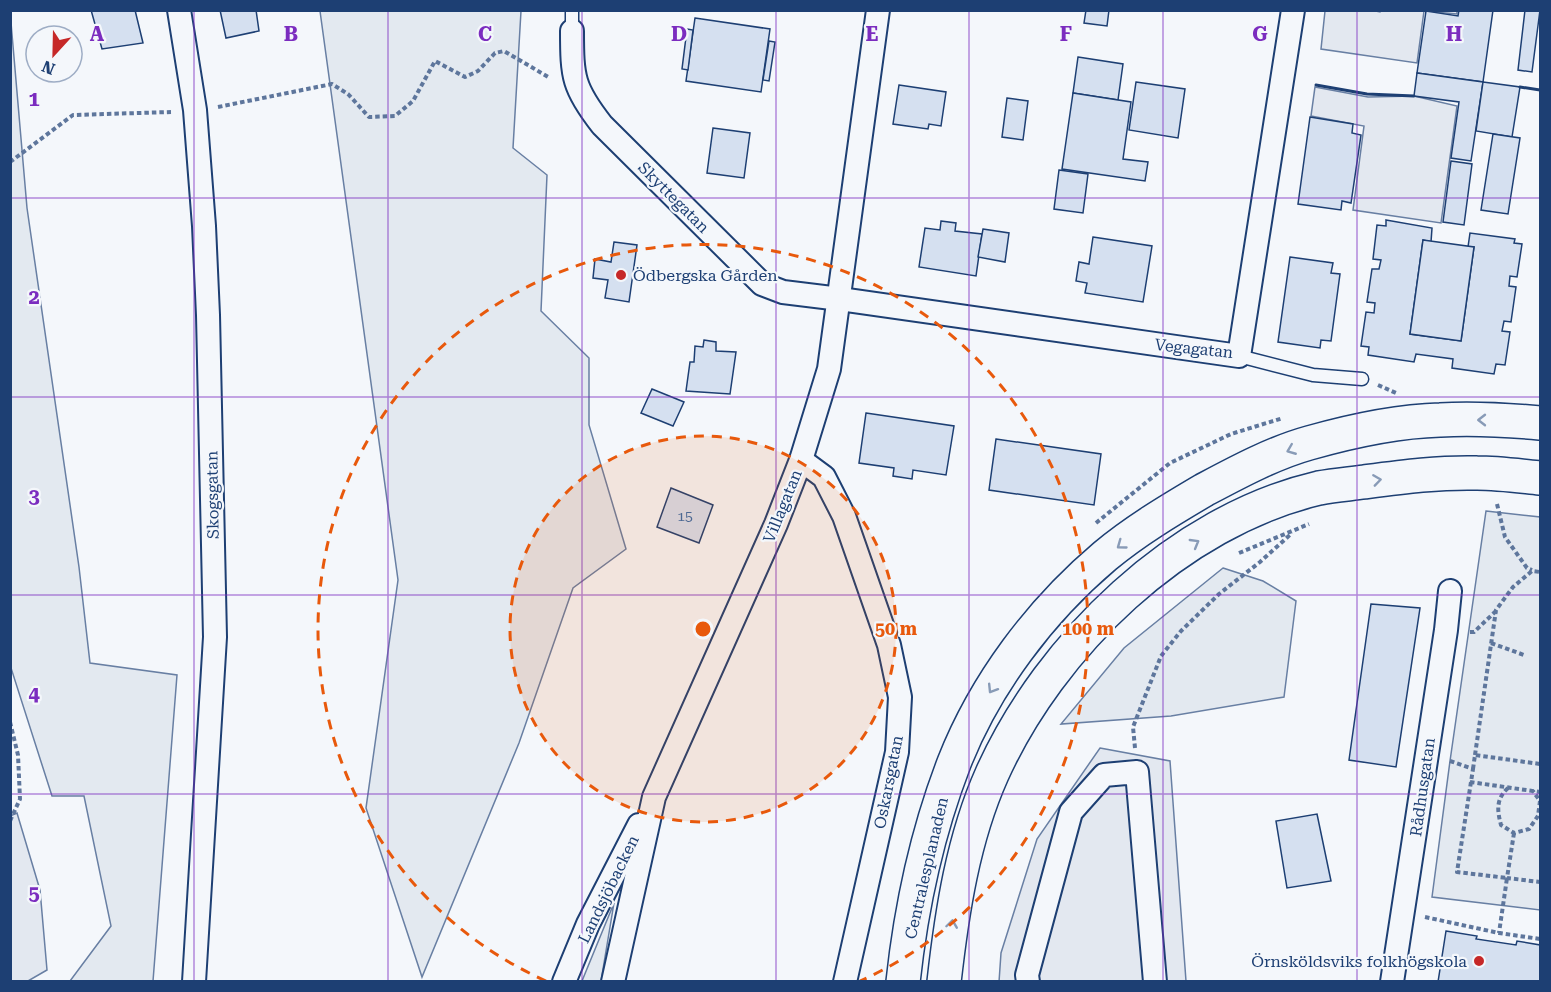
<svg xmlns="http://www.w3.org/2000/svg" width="1551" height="992" font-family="'Roboto Serif',serif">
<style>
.green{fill:#e3e9f0;stroke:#687fa3;stroke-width:1.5}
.parking{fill:#e3e8f0;stroke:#687fa3;stroke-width:1.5}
.building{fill:#d5e0f0;stroke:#1d3f73;stroke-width:1.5}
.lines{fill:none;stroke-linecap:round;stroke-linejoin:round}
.service-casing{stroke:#1d3f73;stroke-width:15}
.minor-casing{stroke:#1d3f73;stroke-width:26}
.trunk-casing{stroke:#1d3f73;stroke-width:36}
.path{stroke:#5e769c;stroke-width:4;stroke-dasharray:4.5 3;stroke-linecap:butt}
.service{stroke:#f4f7fb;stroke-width:12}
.minor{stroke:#f4f7fb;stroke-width:22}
.trunk{stroke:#f4f7fb;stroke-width:33}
.wall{stroke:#1d3f73;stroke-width:3}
.oneway{stroke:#889bb7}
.grid{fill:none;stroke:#7b2cbf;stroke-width:1.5;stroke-opacity:0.55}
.ring{fill:none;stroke:#e8590c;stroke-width:3;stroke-dasharray:10 8}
.poi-dot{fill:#c62828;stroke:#f4f7fb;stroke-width:2}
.labels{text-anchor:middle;stroke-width:4.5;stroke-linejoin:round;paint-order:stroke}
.number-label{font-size:14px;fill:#4b6792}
.street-label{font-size:16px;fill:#1d3f73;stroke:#f4f7fb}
.poi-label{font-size:16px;fill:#1d3f73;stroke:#f4f7fb;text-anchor:start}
.grid-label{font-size:20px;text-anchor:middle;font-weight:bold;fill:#7b2cbf;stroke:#f4f7fb;stroke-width:4.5;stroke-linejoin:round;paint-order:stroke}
.centre{fill:#e8590c;stroke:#f4f7fb;stroke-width:3}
.ring-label{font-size:18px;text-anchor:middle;font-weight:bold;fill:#e8590c;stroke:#f4f7fb;stroke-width:4.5;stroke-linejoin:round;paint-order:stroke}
</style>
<rect width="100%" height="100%" fill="#f4f7fb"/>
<g class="green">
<path d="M10,11L27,208L79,567L90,663L177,675L153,981H70L111,926L84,796H52L11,668Z"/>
<path d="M320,11H521L513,148L547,175L541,311L589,358V425L626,549L573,588L519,743L422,977L366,808L398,580Z"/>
<path d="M1486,511L1540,517V910L1432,897L1450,761Z"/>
<path d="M1223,568L1263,581L1296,601L1284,697L1171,716L1061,724L1124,648Z"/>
<path d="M614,903L601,981H582Z"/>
</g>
<g class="parking">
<path d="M1371,10L1380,12L1382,10L1457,11V14L1424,11L1417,63L1321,49L1325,11Z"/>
<path d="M1315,87L1368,97L1414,96L1457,106L1441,223L1353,210L1364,126L1311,116Z"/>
<path d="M1100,748L1170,761L1186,981L999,982L1001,953L1037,839Z"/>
<path d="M17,813L40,890L47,970L28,981H11L10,816Z"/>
</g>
<g class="building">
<path d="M91,10H135L143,43L102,49Z"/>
<path d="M220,10H256L259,31L226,38Z"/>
<path d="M1086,10H1109L1107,26L1084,23Z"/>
<path d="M1459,10H1493L1483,82L1417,73L1426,11L1458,16Z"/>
<path d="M1525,10H1540L1532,72L1518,70Z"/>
<path d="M695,18L770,29L761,92L686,81Z"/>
<path d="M687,29L693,30L688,70L682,69Z"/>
<path d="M769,41L775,42L769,81L763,80Z"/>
<path d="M1078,57L1123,64L1118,100L1073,93Z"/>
<path d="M1417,73L1483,82L1471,161L1451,158L1459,102L1414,96Z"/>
<path d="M1136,82L1185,89L1178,138L1129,130Z"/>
<path d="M1483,82L1520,87L1512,137L1476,131Z"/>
<path d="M899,85L946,92L941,126L929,124L928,129L893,124Z"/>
<path d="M1073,93L1131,102L1123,159L1148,162L1145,181L1062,169Z"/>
<path d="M1007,98L1028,101L1023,140L1002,137Z"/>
<path d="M1310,117L1353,124L1352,133L1361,135L1351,203L1342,201L1341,210L1298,204Z"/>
<path d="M713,128L750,133L744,178L707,173Z"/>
<path d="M1493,134L1520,138L1508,214L1481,210Z"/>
<path d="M1451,161L1472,164L1464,225L1443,222Z"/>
<path d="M1059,170L1088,174L1083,213L1054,209Z"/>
<path d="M1386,220L1432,228L1431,242L1423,240L1410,334L1461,341L1474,247H1468L1470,233L1515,239L1514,243L1522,244L1517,277L1510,276L1509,286L1516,287L1511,322L1504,321L1502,331L1510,332L1505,365L1496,364L1494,374L1452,368L1453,359L1416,354L1414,362L1368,355L1369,347L1361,346L1366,312L1374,313L1375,303L1367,302L1372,269H1379L1381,260L1373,259L1377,225L1386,226Z"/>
<path d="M941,221L956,223L955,231L982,234L976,276L919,267L925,228L940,230Z"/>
<path d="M983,229L1009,233L1005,262L978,257Z"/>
<path d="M1093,237L1152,246L1143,302L1085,293L1087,283L1076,281L1079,262L1089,264Z"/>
<path d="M1423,240L1474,247L1461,341L1410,334Z"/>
<path d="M614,242L637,245L629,302L605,298L608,280L593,278L595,259L611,262Z"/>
<path d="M1290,257L1333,263L1331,273L1340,274L1331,341L1321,340L1320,348L1278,342Z"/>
<path d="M704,340L716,342V351L736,352L730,394L686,391L690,362H694L695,346L703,347Z"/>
<path d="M652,389L684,402L673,426L641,413Z"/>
<path d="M866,413L954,426L946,475L913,470L912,479L893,476L894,468L859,463Z"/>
<path d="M996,439L1101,454L1094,505L989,490Z"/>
<path d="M671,488L713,505L699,543L657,527Z"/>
<path d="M1371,604L1420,608L1396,767L1349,760Z"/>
<path d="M1317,814L1331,881L1287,888L1276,821Z"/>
<path d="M1446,931L1477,936L1476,939L1516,945L1517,941L1540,945V982H1438Z"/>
</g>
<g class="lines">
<g class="service-casing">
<g id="service">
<path d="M572,31V10"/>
<path d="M1239,356L1313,375L1362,379"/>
</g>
</g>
<g class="minor-casing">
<g id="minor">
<path d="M179,10L195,110L204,226L208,315L215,637L194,982"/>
<path d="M572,31C572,77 573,88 602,125L762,284L783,292L840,299L1239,356L1293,10"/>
<path d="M801,460L824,477L844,516L889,645L900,697L897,752L845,982"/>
<path d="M564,982L588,924L639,825"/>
<path d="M613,982L654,797L776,524L801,460L829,369L878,10"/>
<path d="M1028,982L1027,975L1071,812L1104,775L1137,772L1155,982"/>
<path d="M1392,982L1446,630L1450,591"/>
</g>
</g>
<g class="trunk-casing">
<g id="trunk">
<path d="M903,982C911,908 927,833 954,763C985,684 1040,611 1105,556C1135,531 1170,510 1204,490C1236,473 1273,453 1309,443C1348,432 1399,421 1440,420C1474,418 1507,420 1540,423"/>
<path d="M944,982C952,911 963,839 992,774C1050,645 1178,521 1319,488C1334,485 1349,484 1364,482C1402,477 1439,472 1477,473C1498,473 1520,476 1540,478"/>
</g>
</g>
<g class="path">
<path d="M218,107L332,84L348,94L369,117L395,116L413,101L435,61L465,77L478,71L495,53L504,51L550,78"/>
<path d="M10,162L73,115L171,112"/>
<path d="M1378,385L1396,393"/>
<path d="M1497,504L1505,537L1527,568L1532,570"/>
<path d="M1096,523L1170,463L1231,434L1283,418"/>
<path d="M1239,553L1309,524"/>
<path d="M1470,632H1474L1496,611"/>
<path d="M1491,643L1524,655"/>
<path d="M10,722L18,755L20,799L10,821"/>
<path d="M1135,748L1133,727L1161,656L1181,631L1219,594L1260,562L1292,533"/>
<path d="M1475,755L1496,610L1513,587L1532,571L1540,572"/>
<path d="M1450,761L1473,769L1457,872L1507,878L1499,933"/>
<path d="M1473,769L1475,755L1540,764"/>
<path d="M1470,782L1540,792"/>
<path d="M1508,788C1496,799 1497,810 1501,825L1514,833L1529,829L1538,816L1540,801L1533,791"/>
<path d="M1514,833L1507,878L1540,882"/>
<path d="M1425,917L1499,933L1540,939"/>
</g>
<use href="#service" class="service"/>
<use href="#minor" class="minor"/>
<use href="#trunk" class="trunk"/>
<g class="wall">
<path d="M1316,85L1367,94L1414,96"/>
<path d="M1520,87L1540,90"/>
</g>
</g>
<defs><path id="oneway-chevron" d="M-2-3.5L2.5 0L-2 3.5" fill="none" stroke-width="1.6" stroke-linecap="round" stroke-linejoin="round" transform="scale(1.5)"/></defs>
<g class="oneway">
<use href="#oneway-chevron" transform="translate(1482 420) rotate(-180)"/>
<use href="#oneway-chevron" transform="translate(1291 450) rotate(158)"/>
<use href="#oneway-chevron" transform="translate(1377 480) rotate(-8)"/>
<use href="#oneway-chevron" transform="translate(1195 543) rotate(-30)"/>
<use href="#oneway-chevron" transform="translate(1121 545) rotate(144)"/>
<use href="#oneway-chevron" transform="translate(992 689) rotate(122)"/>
<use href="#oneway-chevron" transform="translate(952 924) rotate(-82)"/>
</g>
<path class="grid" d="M194,10V982M388,10V982M582,10V982M776,10V982M969,10V982M1163,10V982M1357,10V982M10,198H1540M10,397H1540M10,595H1540M10,794H1540"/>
<circle cx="703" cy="629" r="193" fill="#e8590c" fill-opacity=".12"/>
<g class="ring">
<circle cx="703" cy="629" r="193"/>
<path d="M546 981A385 385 0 1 1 860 981"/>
</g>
<g class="poi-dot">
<circle cx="621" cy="275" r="6"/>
<circle cx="1479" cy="961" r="6"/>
</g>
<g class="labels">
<g class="number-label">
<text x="685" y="521">15</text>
</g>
<g class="street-label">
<text transform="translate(674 197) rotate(45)" y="6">Skyttegatan</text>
<text transform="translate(1194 348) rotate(6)" y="6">Vegagatan</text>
<text transform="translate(212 495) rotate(-91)" y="6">Skogsgatan</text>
<text transform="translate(782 506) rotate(-68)" y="6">Villagatan</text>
<text transform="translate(888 782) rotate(-79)" y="6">Oskarsgatan</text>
<text transform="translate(1422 787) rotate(-82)" y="6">Rådhusgatan</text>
<text transform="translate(926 868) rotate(-77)" y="6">Centralesplanaden</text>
<text transform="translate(608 889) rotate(-64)" y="6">Landsjöbacken</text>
</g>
<g class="poi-label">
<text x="633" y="281">Ödbergska Gården</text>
<text x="1467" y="967" text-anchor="end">Örnsköldsviks folkhögskola</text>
</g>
</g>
<g class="grid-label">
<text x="97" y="41">A</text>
<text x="291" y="41">B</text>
<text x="485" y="41">C</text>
<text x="679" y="41">D</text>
<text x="872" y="41">E</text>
<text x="1066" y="41">F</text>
<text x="1260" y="41">G</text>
<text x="1454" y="41">H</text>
<text x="34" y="106">1</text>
<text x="34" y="304">2</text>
<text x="34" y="503">3</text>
<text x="34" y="701">4</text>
<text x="34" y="900">5</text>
</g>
<circle cx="703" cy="629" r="9" class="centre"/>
<g class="ring-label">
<text x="896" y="635">50 m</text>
<text x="1088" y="635">100 m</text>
</g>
<rect width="1551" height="992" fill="none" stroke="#1d3f73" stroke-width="24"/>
<g transform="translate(54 54) rotate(202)"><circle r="28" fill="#f4f7fb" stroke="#9eadc5" stroke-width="1.5"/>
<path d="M0-4.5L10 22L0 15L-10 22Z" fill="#c62828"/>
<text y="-9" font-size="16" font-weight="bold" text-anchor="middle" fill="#1d3f73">N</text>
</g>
</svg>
